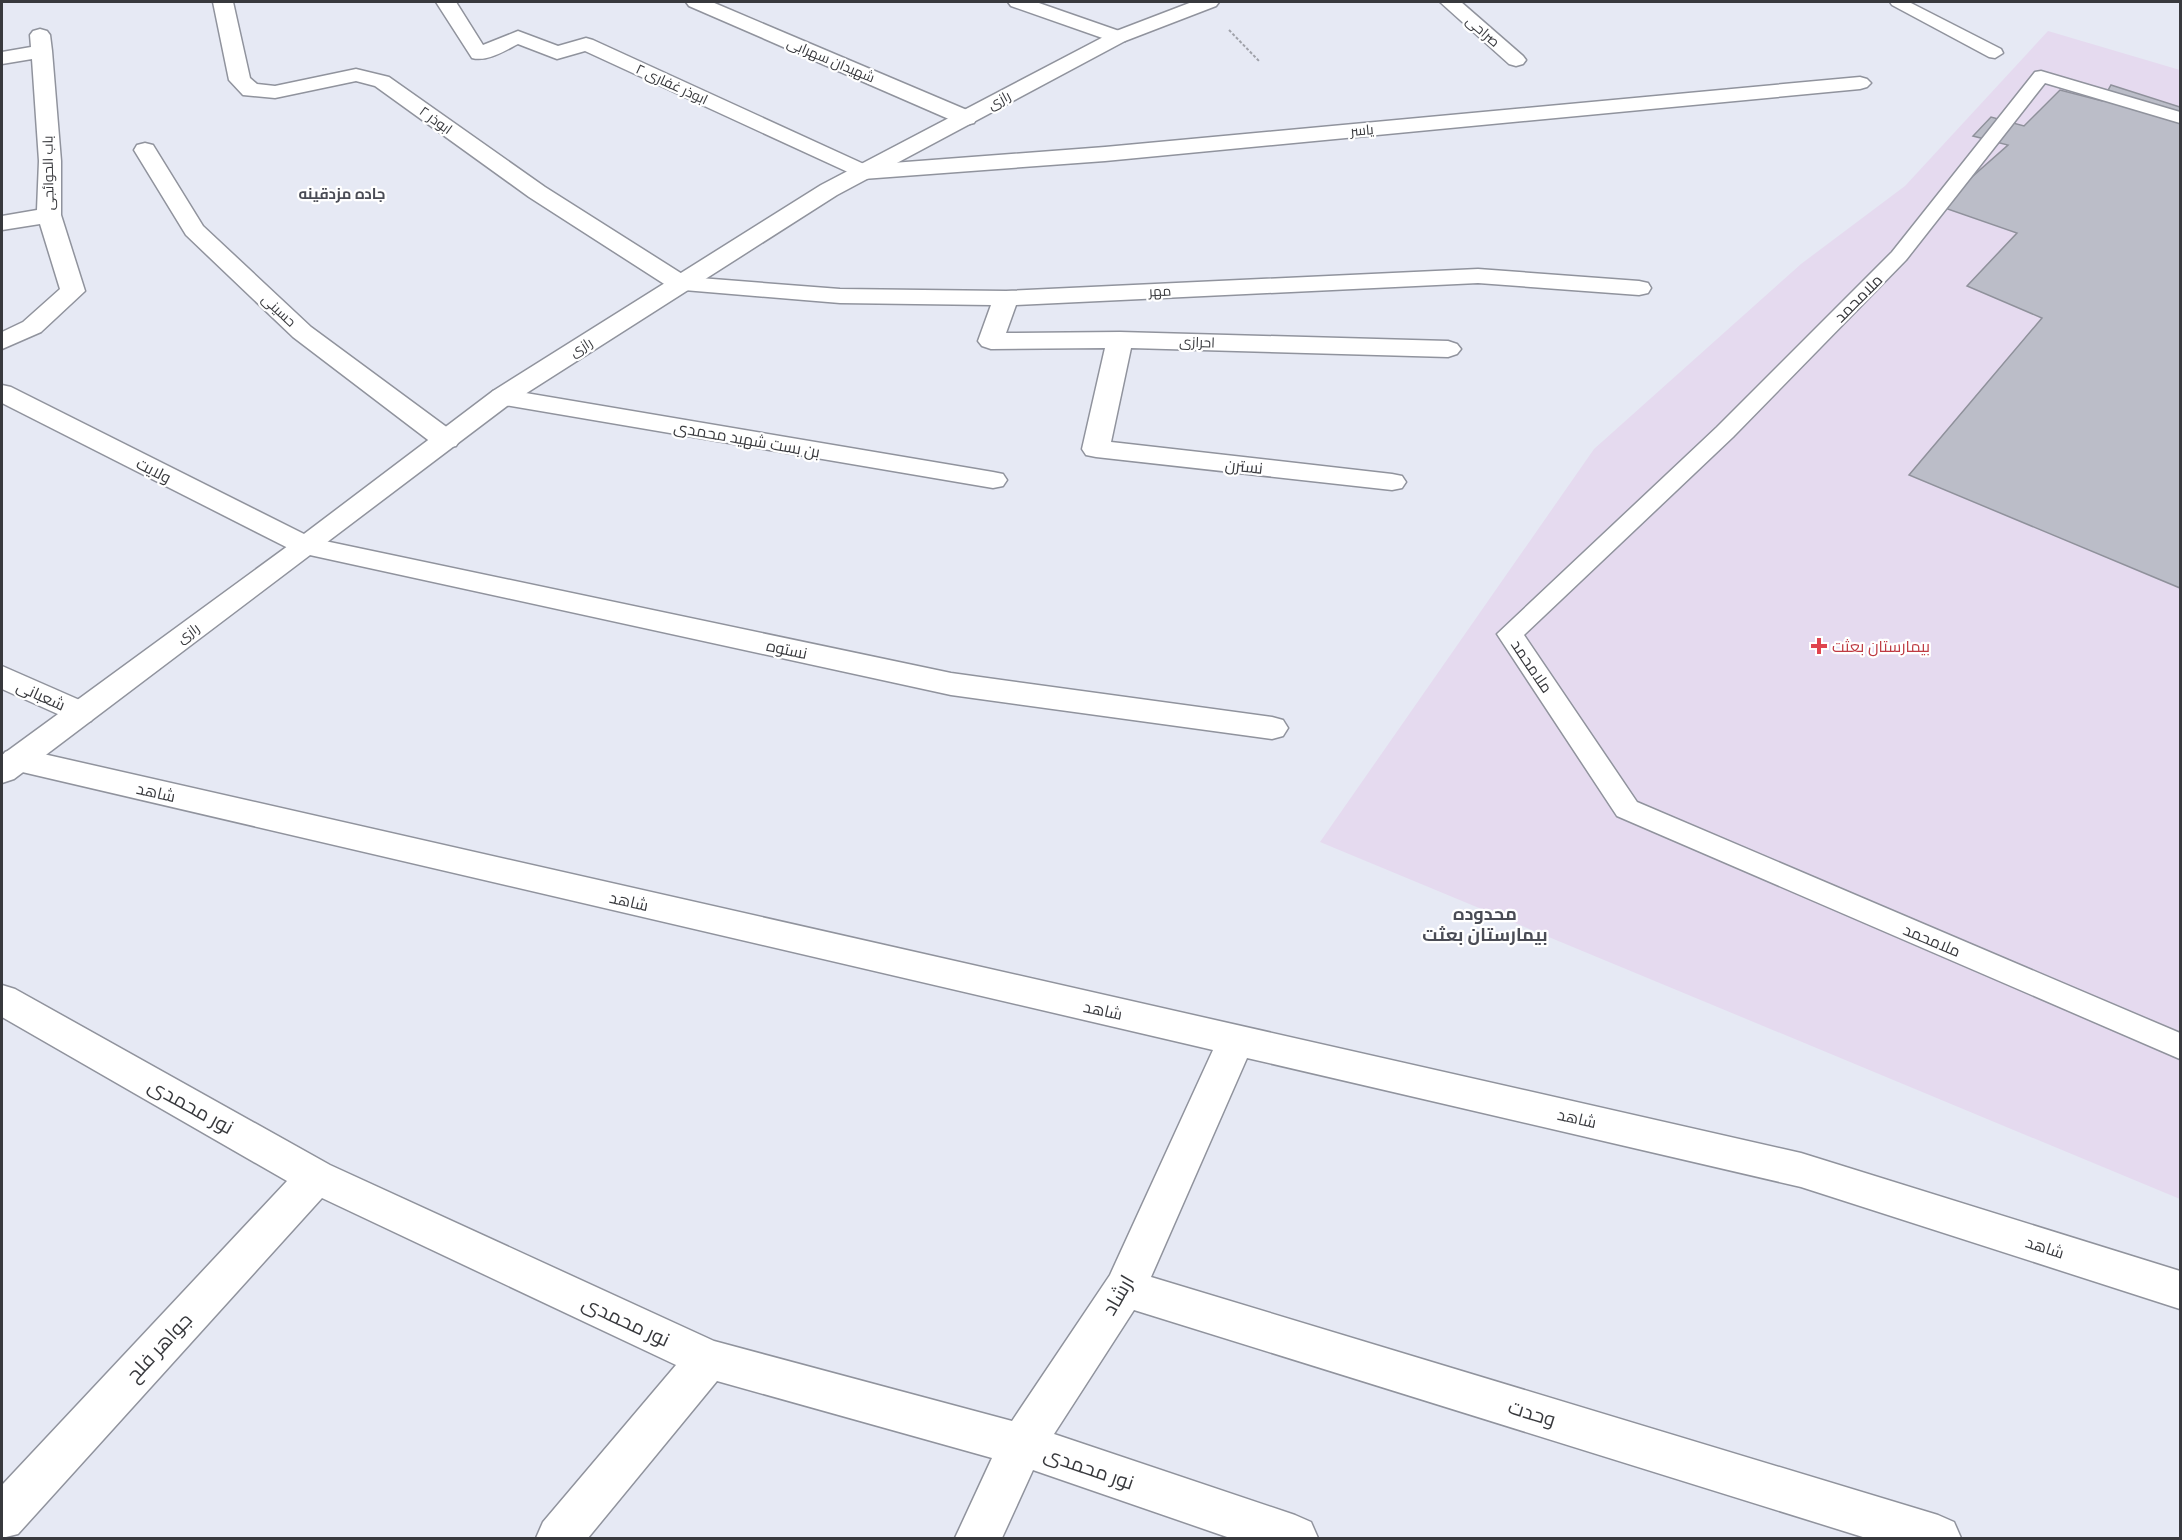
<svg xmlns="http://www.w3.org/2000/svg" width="2182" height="1540" font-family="Ubuntu,Cairo,sans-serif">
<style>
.medical{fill:#e5daef}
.building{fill:#bbbdc8;stroke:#8f919b;stroke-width:1.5}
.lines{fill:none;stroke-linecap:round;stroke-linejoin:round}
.service-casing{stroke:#90939d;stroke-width:3}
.minor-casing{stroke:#90939d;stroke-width:3}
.tertiary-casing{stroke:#90939d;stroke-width:3}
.secondary-casing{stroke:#90939d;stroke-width:3}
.path{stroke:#a0a2aa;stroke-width:2;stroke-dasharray:3 2;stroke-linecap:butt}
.service{fill:#fff;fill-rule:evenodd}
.minor{fill:#fff;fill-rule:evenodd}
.tertiary{fill:#fff;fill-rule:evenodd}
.secondary{fill:#fff;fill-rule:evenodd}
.health-dot{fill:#e0444e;stroke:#fff;stroke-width:2}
.labels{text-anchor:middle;stroke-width:4.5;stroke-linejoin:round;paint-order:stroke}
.far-street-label{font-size:14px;fill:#38393d;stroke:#fff}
.far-neighbourhood-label{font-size:15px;font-weight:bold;fill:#4a4c55;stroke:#fff}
.street-label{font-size:16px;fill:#38393d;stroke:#fff}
.health-label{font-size:16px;fill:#be3a42;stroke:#fff;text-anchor:start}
.neighbourhood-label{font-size:18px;font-weight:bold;fill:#4a4c55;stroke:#fff}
.near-street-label{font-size:20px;fill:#38393d;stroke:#fff}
</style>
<rect width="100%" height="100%" fill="#e6e9f4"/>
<path class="medical" d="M2048,31L2180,70V1199L1320,842L1594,449L1801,264L1905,186Z"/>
<path class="building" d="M2111,85L2180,107V588L1909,475L2042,318L1967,286L2017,233L1939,206L2008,145L1973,136L1991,117L2024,126L2060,90L2102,101Z"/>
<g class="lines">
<g class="service-casing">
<g id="service">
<path d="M1890,2H1909L2001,49L2003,53L1995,58L1989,57L1892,5Z"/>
<path d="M2041,71L2180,112V123L2045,83L1906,260L1733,437L1524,635L1637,802L2180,1033V1059L1617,816L1497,634L1717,427L1892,252L2035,72Z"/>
</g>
</g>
<g class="minor-casing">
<g id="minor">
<path d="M213,2H233L250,78L257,84L275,86L356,69L389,77L545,187L687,277L840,289L1006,291L1478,269L1639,281L1648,283L1651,288L1648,293L1639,295L1478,283L1016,305L1006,333L1120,332L1448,341L1457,344L1461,349L1457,354L1448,357L1131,348L1111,442L1392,474L1402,476L1406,482L1402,488L1392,490L1096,457L1086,455L1082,449L1105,348L991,349L982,346L978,341L991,305L840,303L672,289L529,197L375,86L356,81L275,98L243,95L229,80Z"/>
<path d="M436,2H456L483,45L518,31L558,46L586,38L593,40L866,165L1105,147L1860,77L1867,79L1871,83L1867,87L1860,89L1105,161L863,179L585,51L557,59L518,44C504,51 487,62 472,58Z"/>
<path d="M686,2H712L974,113L977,118L974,123L966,125L958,123L689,6Z"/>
<path d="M1008,2H1036L1125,33L1128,37L1125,41H1111L1011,6Z"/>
<path d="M1440,2H1461L1523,56L1526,60L1523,64L1516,66L1509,64Z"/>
<path d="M40,29L47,31L50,35L52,51L61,161V215L85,291L41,332L2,349V332L23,322L60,289L40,224L2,230V216L37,210L39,161L32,59L2,64V52L31,47L30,35L33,31Z"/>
<path d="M145,143L153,145L203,226L311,327L456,434L460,440L456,446L446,448L436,446L293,337L186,235L134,150L137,145Z"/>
<path d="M502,389L993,472L1003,474L1007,480L1003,486L993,488L493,403L489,397L493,391Z"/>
<path d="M306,537L951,673L1272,717L1283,720L1288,728L1283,736L1272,739L951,695L296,552L291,546L296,540Z"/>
<path d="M2,666L91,705L96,713L91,721L80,724L2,689Z"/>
<path d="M17,748L1801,1153L2180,1271V1309L1801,1187L1247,1058L1151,1277L1938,1515L1954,1522L1961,1538H1866L1134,1310L1054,1434L1295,1515L1311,1522L1318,1538H1230L1033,1470L1002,1538H955L992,1458L717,1381L588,1538H536L543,1522L676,1365L322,1198L18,1534L2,1538V1485L287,1181L2,1017V985L15,989L330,1165L714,1341L1012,1421L1110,1275L1213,1050L5,768L2,758L5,752Z"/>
</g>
</g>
<g class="tertiary-casing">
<path id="tertiary" d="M2,385L11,387L316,540L321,546L316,552L306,555L296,552L2,403Z"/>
</g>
<g class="secondary-casing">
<path id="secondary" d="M1192,2H1219L1216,6L1125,41L837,195L511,403L14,779L2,783V755L296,540L493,391L821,185L1111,33Z"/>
</g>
<path class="path" d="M1229,30L1259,61"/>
<use href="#service" class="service"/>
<use href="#minor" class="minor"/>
<use href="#tertiary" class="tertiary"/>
<use href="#secondary" class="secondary"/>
</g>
<path class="health-dot" d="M1816 637h6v6h6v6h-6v6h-6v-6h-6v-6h6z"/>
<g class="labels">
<g class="far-street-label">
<text transform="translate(1483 31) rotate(41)" y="5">صراحی</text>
<text transform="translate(831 60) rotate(23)" y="5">شهیدان سهرابی</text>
<text transform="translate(672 84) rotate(25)" y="5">ابوذر غفاری ۲</text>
<text transform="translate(999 100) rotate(-28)" y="5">رازی</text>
<text transform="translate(436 120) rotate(36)" y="5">ابوذر ۲</text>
<text transform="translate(1362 130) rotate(-5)" y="5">یاسر</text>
<text transform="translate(48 173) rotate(-91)" y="5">باب الحوائجی</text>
<text transform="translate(1160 291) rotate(-3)" y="5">مهر</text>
<text transform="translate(279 310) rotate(43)" y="5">حسینی</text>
<text transform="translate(1197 342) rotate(2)" y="5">احرازی</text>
<text transform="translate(581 347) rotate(-32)" y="5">رازی</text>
<text transform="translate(188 633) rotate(-36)" y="5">رازی</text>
</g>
<g class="far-neighbourhood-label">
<text x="342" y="199">جاده مزدقینه</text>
</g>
<g class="street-label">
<text transform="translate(1858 298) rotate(-45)" y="6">ملامحمد</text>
<text transform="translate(747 439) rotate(10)" y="6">بن بست شهید محمدی</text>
<text transform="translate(1244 466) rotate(6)" y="6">نسترن</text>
<text transform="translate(154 470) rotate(27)" y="6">ولایت</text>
<text transform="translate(787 649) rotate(12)" y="6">نستوه</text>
<text transform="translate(1532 666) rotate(56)" y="6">ملامحمد</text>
<text transform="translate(41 695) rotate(24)" y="6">شعبانی</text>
<text transform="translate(156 792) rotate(13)" y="6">شاهد</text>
<text transform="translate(629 901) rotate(13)" y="6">شاهد</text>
<text transform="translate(1932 940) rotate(23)" y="6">ملامحمد</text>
<text transform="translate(1103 1010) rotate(12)" y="6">شاهد</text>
<text transform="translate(1577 1118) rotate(13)" y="6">شاهد</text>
<text transform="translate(2045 1247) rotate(18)" y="6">شاهد</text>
</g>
<g class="health-label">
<text x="1832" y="652">بیمارستان بعثت</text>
</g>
<g class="neighbourhood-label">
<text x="1485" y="920">محدوده<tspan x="1485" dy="21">بیمارستان بعثت</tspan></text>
</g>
<g class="near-street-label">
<text transform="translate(191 1106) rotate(29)" y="7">نور محمدی</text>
<text transform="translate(1118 1295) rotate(-60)" y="7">ارشاد</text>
<text transform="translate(626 1321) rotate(25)" y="7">نور محمدی</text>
<text transform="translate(159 1347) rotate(-47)" y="7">جواهر فلح</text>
<text transform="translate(1532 1413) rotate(17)" y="7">وحدت</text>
<text transform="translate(1089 1468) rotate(19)" y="7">نور محمدی</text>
</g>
</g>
<rect width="2182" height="1540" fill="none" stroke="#38393d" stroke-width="6"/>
</svg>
